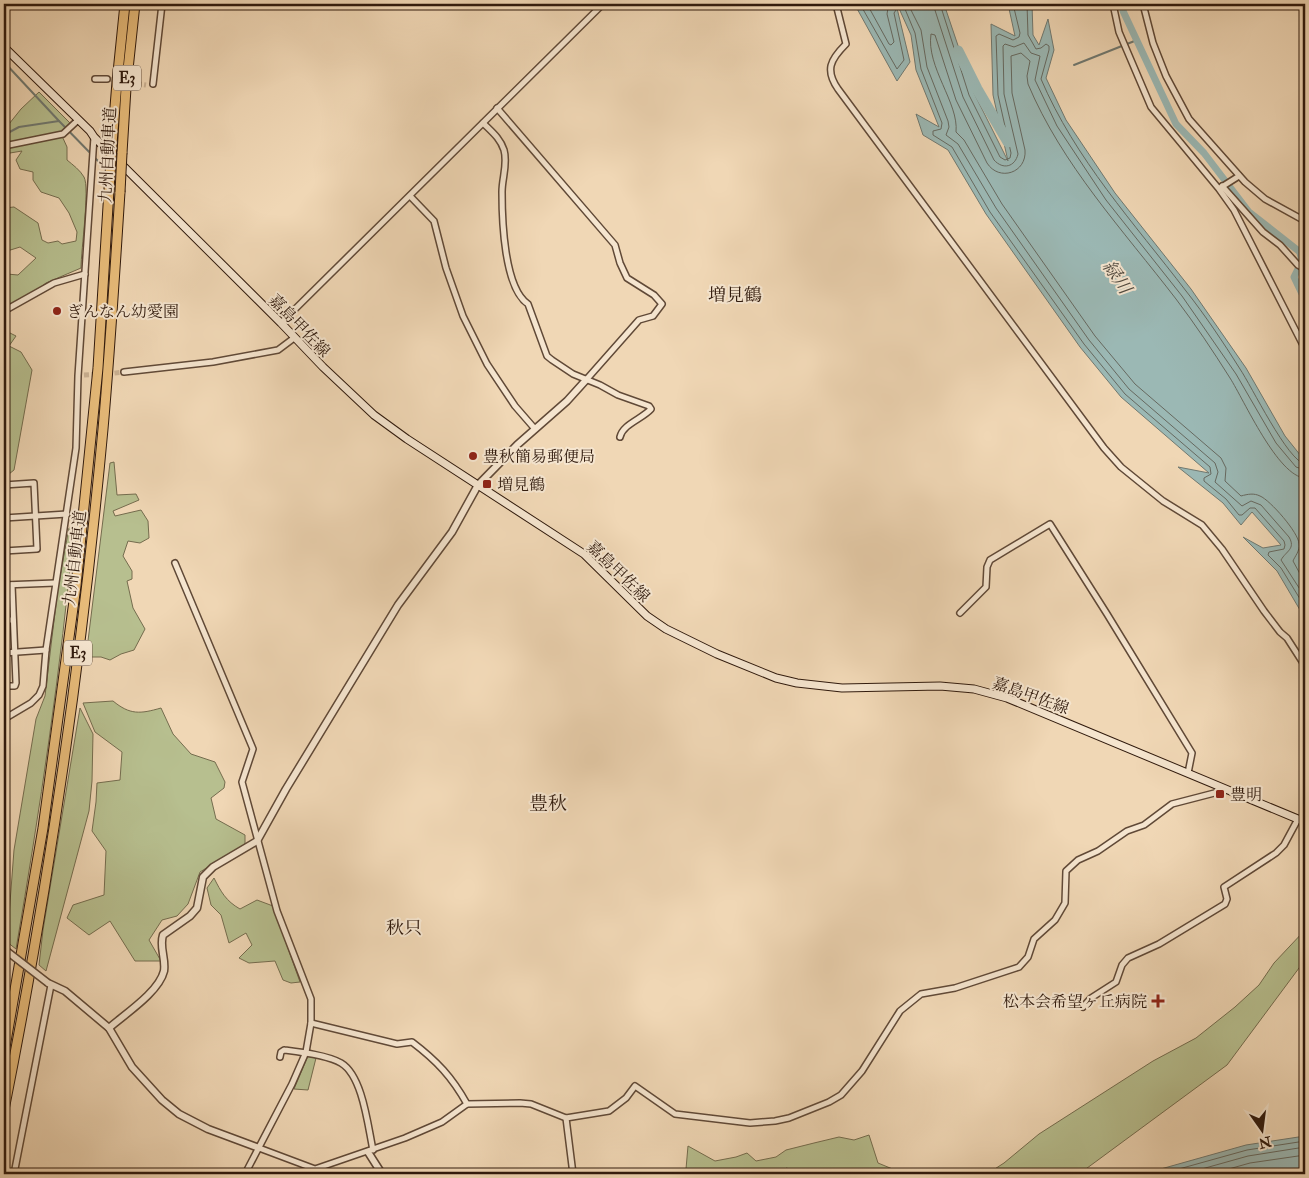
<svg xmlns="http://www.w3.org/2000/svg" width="1309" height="1178" font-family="'IM FELL Double Pica','Noto Serif JP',serif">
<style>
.green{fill:#b7bf8f;stroke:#746c4e}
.water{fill:#9bb8b4;stroke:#707971}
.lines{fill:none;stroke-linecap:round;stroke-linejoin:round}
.shore{stroke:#666960;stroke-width:1}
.stream{stroke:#707971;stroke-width:2}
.canal{stroke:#9bb8b4;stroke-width:7}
.river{stroke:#9bb8b4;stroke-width:11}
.minor-tunnel{stroke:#cab193;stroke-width:5;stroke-dasharray:5 2.5;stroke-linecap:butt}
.minor-casing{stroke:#604937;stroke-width:8}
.tertiary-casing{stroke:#604937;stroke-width:9}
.secondary-casing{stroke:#301a0d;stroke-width:9}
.motorway-casing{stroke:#301a0d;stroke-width:11}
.minor{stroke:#f5e5cf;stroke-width:5}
.tertiary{stroke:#f5e5cf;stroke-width:6}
.secondary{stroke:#f5e5cf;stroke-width:7}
.motorway{stroke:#e8bc7a;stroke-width:9}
.tertiary-bridge-casing{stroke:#604937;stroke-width:9;stroke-linecap:butt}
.motorway-bridge-casing{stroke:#301a0d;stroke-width:11;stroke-linecap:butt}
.tertiary-bridge{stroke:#f5e5cf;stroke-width:6}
.motorway-bridge{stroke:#e8bc7a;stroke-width:9}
.poi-dot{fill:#8f2418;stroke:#f5e5cf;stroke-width:2}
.labels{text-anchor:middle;stroke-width:4;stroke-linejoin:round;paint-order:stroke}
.shield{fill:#f5e5cf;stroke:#6b5747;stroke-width:1}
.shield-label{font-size:15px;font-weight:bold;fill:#301a0d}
.street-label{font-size:16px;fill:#301a0d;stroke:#f5e5cf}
.poi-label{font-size:16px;fill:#301a0d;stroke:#f5e5cf;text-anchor:start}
.water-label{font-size:18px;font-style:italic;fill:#50493f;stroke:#f5e5cf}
.neighbourhood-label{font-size:18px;fill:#301a0d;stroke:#f5e5cf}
.quarter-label{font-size:19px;fill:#301a0d;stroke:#f5e5cf}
</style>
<rect width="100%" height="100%" fill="#f0d7b5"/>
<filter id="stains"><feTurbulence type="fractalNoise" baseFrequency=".004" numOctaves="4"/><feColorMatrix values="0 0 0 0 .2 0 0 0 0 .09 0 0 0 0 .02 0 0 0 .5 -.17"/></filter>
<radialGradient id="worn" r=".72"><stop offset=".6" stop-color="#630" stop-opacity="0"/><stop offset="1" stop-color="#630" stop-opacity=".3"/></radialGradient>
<g class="green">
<path d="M39,92L70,123L62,136L67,147V160C73,165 80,170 84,177C90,188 81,250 81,268L46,283L33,293L4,309V276L7,274L18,275L36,258L20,247L4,252V208L14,207L38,223L42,240L48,243L58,241L62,244L76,241L77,232L69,213L59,198L41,192L33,180V172L20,169L16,160L22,151L4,154V126L9,124L21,109Z"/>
<path d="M8,332L16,336L9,346L21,352L32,370L14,470L4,478V334Z"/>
<path d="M114,462L117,495L136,494L139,500L113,511L115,516L141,510L148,521L149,538L140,543L128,541L123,556L132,571V579L127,581L133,608L145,629L134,650L121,654L110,660L101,657H86L110,463Z"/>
<path d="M69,528H74C61,669 40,809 16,949L7,942L14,850L36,719L45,696L58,587Z"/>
<path d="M113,701C130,715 140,714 161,708L173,734L191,754L215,762L225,782L224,788L211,798L216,819L245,835V844L200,872L188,904L177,916L162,920L149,940L161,961H135L110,921L89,935L67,918L73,905L104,895L106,851L92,831L96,802L97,783L120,780L122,752L95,732L83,703Z"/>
<path d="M80,708L93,734L92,781L89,811L46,971L39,965L43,930Z"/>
<path d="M214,878C221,892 226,901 240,909L257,900L273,906L300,982L291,983L283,980L275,961L249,963L239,958L252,945L246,933L229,943L221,915L211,905L207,888Z"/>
<path d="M1305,930V954L1302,964L1227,1065L1079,1174H987L1004,1163L1039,1134L1153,1061L1196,1038L1235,1007L1259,985L1274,963Z"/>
<path d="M308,1056L316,1058L308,1090L294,1089Z"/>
<path d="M869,1135L878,1163L895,1170V1174H799L798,1171L786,1168L782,1174H709L686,1169L688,1146L715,1161L736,1157L747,1153L756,1161L776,1157L786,1150L814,1143L839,1137L854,1140Z"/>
</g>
<g class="water">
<path d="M857,4H896L910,62L897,81L855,5Z"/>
<path d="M897,4H944L974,93L1008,161L993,95L991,24L1015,36L1008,4H1032L1033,35L1039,45L1048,19L1054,50L1046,78L1066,120L1115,193L1191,289L1246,368L1285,436L1305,461V613L1300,610L1277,571L1243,537L1263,548L1281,545L1252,512L1241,525L1223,503L1178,467L1209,473L1121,397L1080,347L986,214L948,150L923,135L916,114L939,127L916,70L911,35Z"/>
<path d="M1305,1136V1174H1143L1246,1145Z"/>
</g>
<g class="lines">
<g class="shore">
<path d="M860,4L897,69L904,60L894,13L898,7L905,9L915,33L921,69L942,123L941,129L933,131V135L952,147L990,212L1084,344L1125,394L1210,467L1211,474L1204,478V481L1226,499L1239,515H1242L1250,508H1255L1284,541L1285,545L1284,549L1269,552L1268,555L1281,568L1305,607"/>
<path d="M867,4L889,44L891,45L894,42L887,14L888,8L892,4"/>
<path d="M908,4L921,30L927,67L948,121L949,127L946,135L958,144L996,208L1089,340L1129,389L1215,463L1218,472L1215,482L1242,506L1251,501L1261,505L1289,537C1296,549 1286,551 1281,560L1305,597"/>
<path d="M933,4L963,97L994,160C1003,170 1015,167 1018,154L1004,94L1003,46L1005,44L1014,47L1024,43L1031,53L1040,56L1035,80L1057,126L1106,200L1182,296L1236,374L1276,443L1296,467L1305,470"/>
<path d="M940,4L969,95L1000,157L1005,160L1010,158L1011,153L998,95L996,36L999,34L1013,40L1019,37L1020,33L1013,4"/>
<path d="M1027,4L1028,35L1036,49L1041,48L1046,44L1049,46V50L1041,79C1075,159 1134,223 1186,291C1205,315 1223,342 1240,369C1251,385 1288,462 1305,464"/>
<path d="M1305,478C1278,477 1244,400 1230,378C1213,351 1195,324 1176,299C1123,230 1062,165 1028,84L1027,76L1030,61L1021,53L1011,56L1012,93L1025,150C1027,173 999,182 987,163L956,100L935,35L931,34C926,67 959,103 956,132L964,140L1002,204L1095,336L1135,384L1221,458L1226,468L1225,481L1241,496C1248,494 1254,493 1260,496C1270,500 1299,533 1299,544C1300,551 1295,556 1293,561L1305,583"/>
<path d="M1161,1174L1247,1150L1305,1141"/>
<path d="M1184,1174L1248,1156L1305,1147"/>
<path d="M1211,1174L1250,1163L1305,1155"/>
</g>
<g class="stream">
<path d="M4,62L59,121"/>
<path d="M1074,65L1137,40"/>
<path d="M4,135L19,127L59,121L98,161"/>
</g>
<g class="canal">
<path d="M1124,4L1123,11L1176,124L1204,153L1249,212L1305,256"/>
<path d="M1300,253L1302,261L1294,277L1305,300"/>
</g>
<path class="river" d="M958,51L977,89L1008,142"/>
<g class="minor-tunnel">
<path d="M107,79L146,85"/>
<path d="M107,374L124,372"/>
<path d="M84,375L99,374"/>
</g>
<g class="minor-casing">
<g id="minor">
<path d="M836,4L846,44C830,60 825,70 838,89L1104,448L1121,467L1163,501L1202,525L1222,549L1264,611L1280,632L1287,638L1305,666"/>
<path d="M1113,4L1119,32L1151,107L1219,189L1234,210L1305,349"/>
<path d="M1143,4L1153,43L1166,76L1189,119L1245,182L1265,199L1305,221"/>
<path d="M95,79H107"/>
<path d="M153,84L162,4"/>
<path d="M497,108L615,245L620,263L627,278L654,295L662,304L653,316L639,320L586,380"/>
<path d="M483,123C492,132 500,138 504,150C508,164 502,178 502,192C502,219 504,288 528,304L547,356L552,360L573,374L600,385L618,395L649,406L651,409C642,419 623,424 620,437"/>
<path d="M4,146L63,134L78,120"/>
<path d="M1222,186L1263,232L1280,245L1298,265L1305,269"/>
<path d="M1220,188L1239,176"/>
<path d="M410,196L434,221L446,268L463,316L487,364L515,406L535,429"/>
<path d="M4,311L54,283L85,274"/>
<path d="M281,323L603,4"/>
<path d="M124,372L213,362L278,350L294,338"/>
<path d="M4,485L34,483L37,549L4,551"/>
<path d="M4,518L67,514"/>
<path d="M175,563L253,749L242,782L277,911L311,999V1023L306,1052L292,1084L245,1174"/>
<path d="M4,585L55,583"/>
<path d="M960,613L986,587L987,567L990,560L1050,524L1107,614L1192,753L1188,773"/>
<path d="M4,620H13"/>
<path d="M4,653L46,650"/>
<path d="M4,686H15L16,683L12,585"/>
<path d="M4,719L31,703L39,695L43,686L46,650L76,448L78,376L94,137"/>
<path d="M1083,1007L1091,998L1116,982L1122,965L1128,958L1159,944L1225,904L1227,899L1224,887L1276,853L1284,845L1298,819"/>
<path d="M311,1023L397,1044L412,1042C437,1061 452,1077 467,1104"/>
<path d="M280,1057L281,1052L284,1050C300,1052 327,1055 341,1063C363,1076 368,1127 373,1150"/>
<path d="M566,1118L573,1174"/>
<path d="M259,1148L315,1169L405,1138L442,1122L467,1104L520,1103L531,1104L566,1118L609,1111L626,1098L635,1086L675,1114L750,1123L775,1121L789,1118L829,1102L841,1095L862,1071L900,1011L921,994L955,988L1019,967L1028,957L1034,939L1055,920L1065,903L1066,871L1078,860L1098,851L1127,831L1144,825L1172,804L1226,790"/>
<path d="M14,1174L51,985"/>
</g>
</g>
<g class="tertiary-casing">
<g id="tertiary">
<path d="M48,983L65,991L109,1028L132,1067L162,1100L179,1114L208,1129L259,1148"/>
<path d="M109,1028C125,1014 159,992 164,971C166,958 159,947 163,935L190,916L197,908L203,877L213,867L257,841L286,789L398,605L452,532L478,485L517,445L567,401L586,380"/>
<path d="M368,1152L382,1174"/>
</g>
</g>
<g class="secondary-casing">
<path id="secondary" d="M4,47L90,131L94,137L281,323L323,367L374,415L407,439L584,554L647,616L666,629L717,654L776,678L797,683L842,688L940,686L974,689L1007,698L1305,822"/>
</g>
<g class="motorway-casing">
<g id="motorway">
<path d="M112,144L117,82L125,4"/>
<path d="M122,153L126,88L135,4"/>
<path d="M4,1053L43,828L76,586L98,368L109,190"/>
<path d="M4,1110C49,885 82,657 103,429C110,350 115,271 120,192"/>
</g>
</g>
<use href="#minor" class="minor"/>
<use href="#tertiary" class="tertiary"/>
<use href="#secondary" class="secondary"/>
<use href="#motorway" class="motorway"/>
<g class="tertiary-bridge-casing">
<path id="tertiary-bridge" d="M4,949L48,983"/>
</g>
<g class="motorway-bridge-casing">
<g id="motorway-bridge">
<path d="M109,190L112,144"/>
<path d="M120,192L122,153"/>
</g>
</g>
<use href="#tertiary-bridge" class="tertiary-bridge"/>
<use href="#motorway-bridge" class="motorway-bridge"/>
</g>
<g class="poi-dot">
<circle cx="57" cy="311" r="5"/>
<circle cx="473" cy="456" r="5"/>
<rect x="482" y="479" width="10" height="10" rx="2.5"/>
<rect x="1215" y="789" width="10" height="10" rx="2.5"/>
<path d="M1155.5 993.5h5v5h5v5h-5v5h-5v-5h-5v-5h5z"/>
</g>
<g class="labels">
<g class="shield">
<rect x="113" y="65.5" width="28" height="25" rx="4"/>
<rect x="64" y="640.5" width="28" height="25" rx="4"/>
</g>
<g class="shield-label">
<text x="127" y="83">E3</text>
<text x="78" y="658">E3</text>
</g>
<g class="street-label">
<text transform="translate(107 155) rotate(-87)" y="6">九州自動車道</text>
<text transform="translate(300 325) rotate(46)" y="6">嘉島甲佐線</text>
<text transform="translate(74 558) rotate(-83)" y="6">九州自動車道</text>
<text transform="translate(619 571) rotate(44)" y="6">嘉島甲佐線</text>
<text transform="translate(1031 695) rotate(20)" y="6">嘉島甲佐線</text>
</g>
<g class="poi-label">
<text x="67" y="317">ぎんなん幼愛園</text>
<text x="483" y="462">豊秋簡易郵便局</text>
<text x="497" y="490">増見鶴</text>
<text x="1230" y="800">豊明</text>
<text x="1147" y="1007" text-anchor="end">松本会希望ヶ丘病院</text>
</g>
<g class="water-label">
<text transform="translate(1117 277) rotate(56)" y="6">緑川</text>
</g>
<g class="neighbourhood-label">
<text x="735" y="301">増見鶴</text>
<text x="404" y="934">秋只</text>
</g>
<g class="quarter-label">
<text x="548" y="810">豊秋</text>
</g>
</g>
<rect width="1309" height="1178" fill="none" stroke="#f0d7b5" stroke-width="20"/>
<rect x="5" y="5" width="1299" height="1168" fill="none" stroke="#301a0d" stroke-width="2.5"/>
<rect x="10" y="10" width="1289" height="1158" fill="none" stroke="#301a0d"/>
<g transform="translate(1262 1130) rotate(166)" stroke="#f5e5cf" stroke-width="4" paint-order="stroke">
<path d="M0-4L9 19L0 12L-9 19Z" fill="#301a0d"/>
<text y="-8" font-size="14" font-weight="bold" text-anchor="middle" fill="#301a0d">N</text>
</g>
<rect width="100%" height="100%" filter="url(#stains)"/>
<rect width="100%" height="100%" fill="url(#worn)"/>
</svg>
